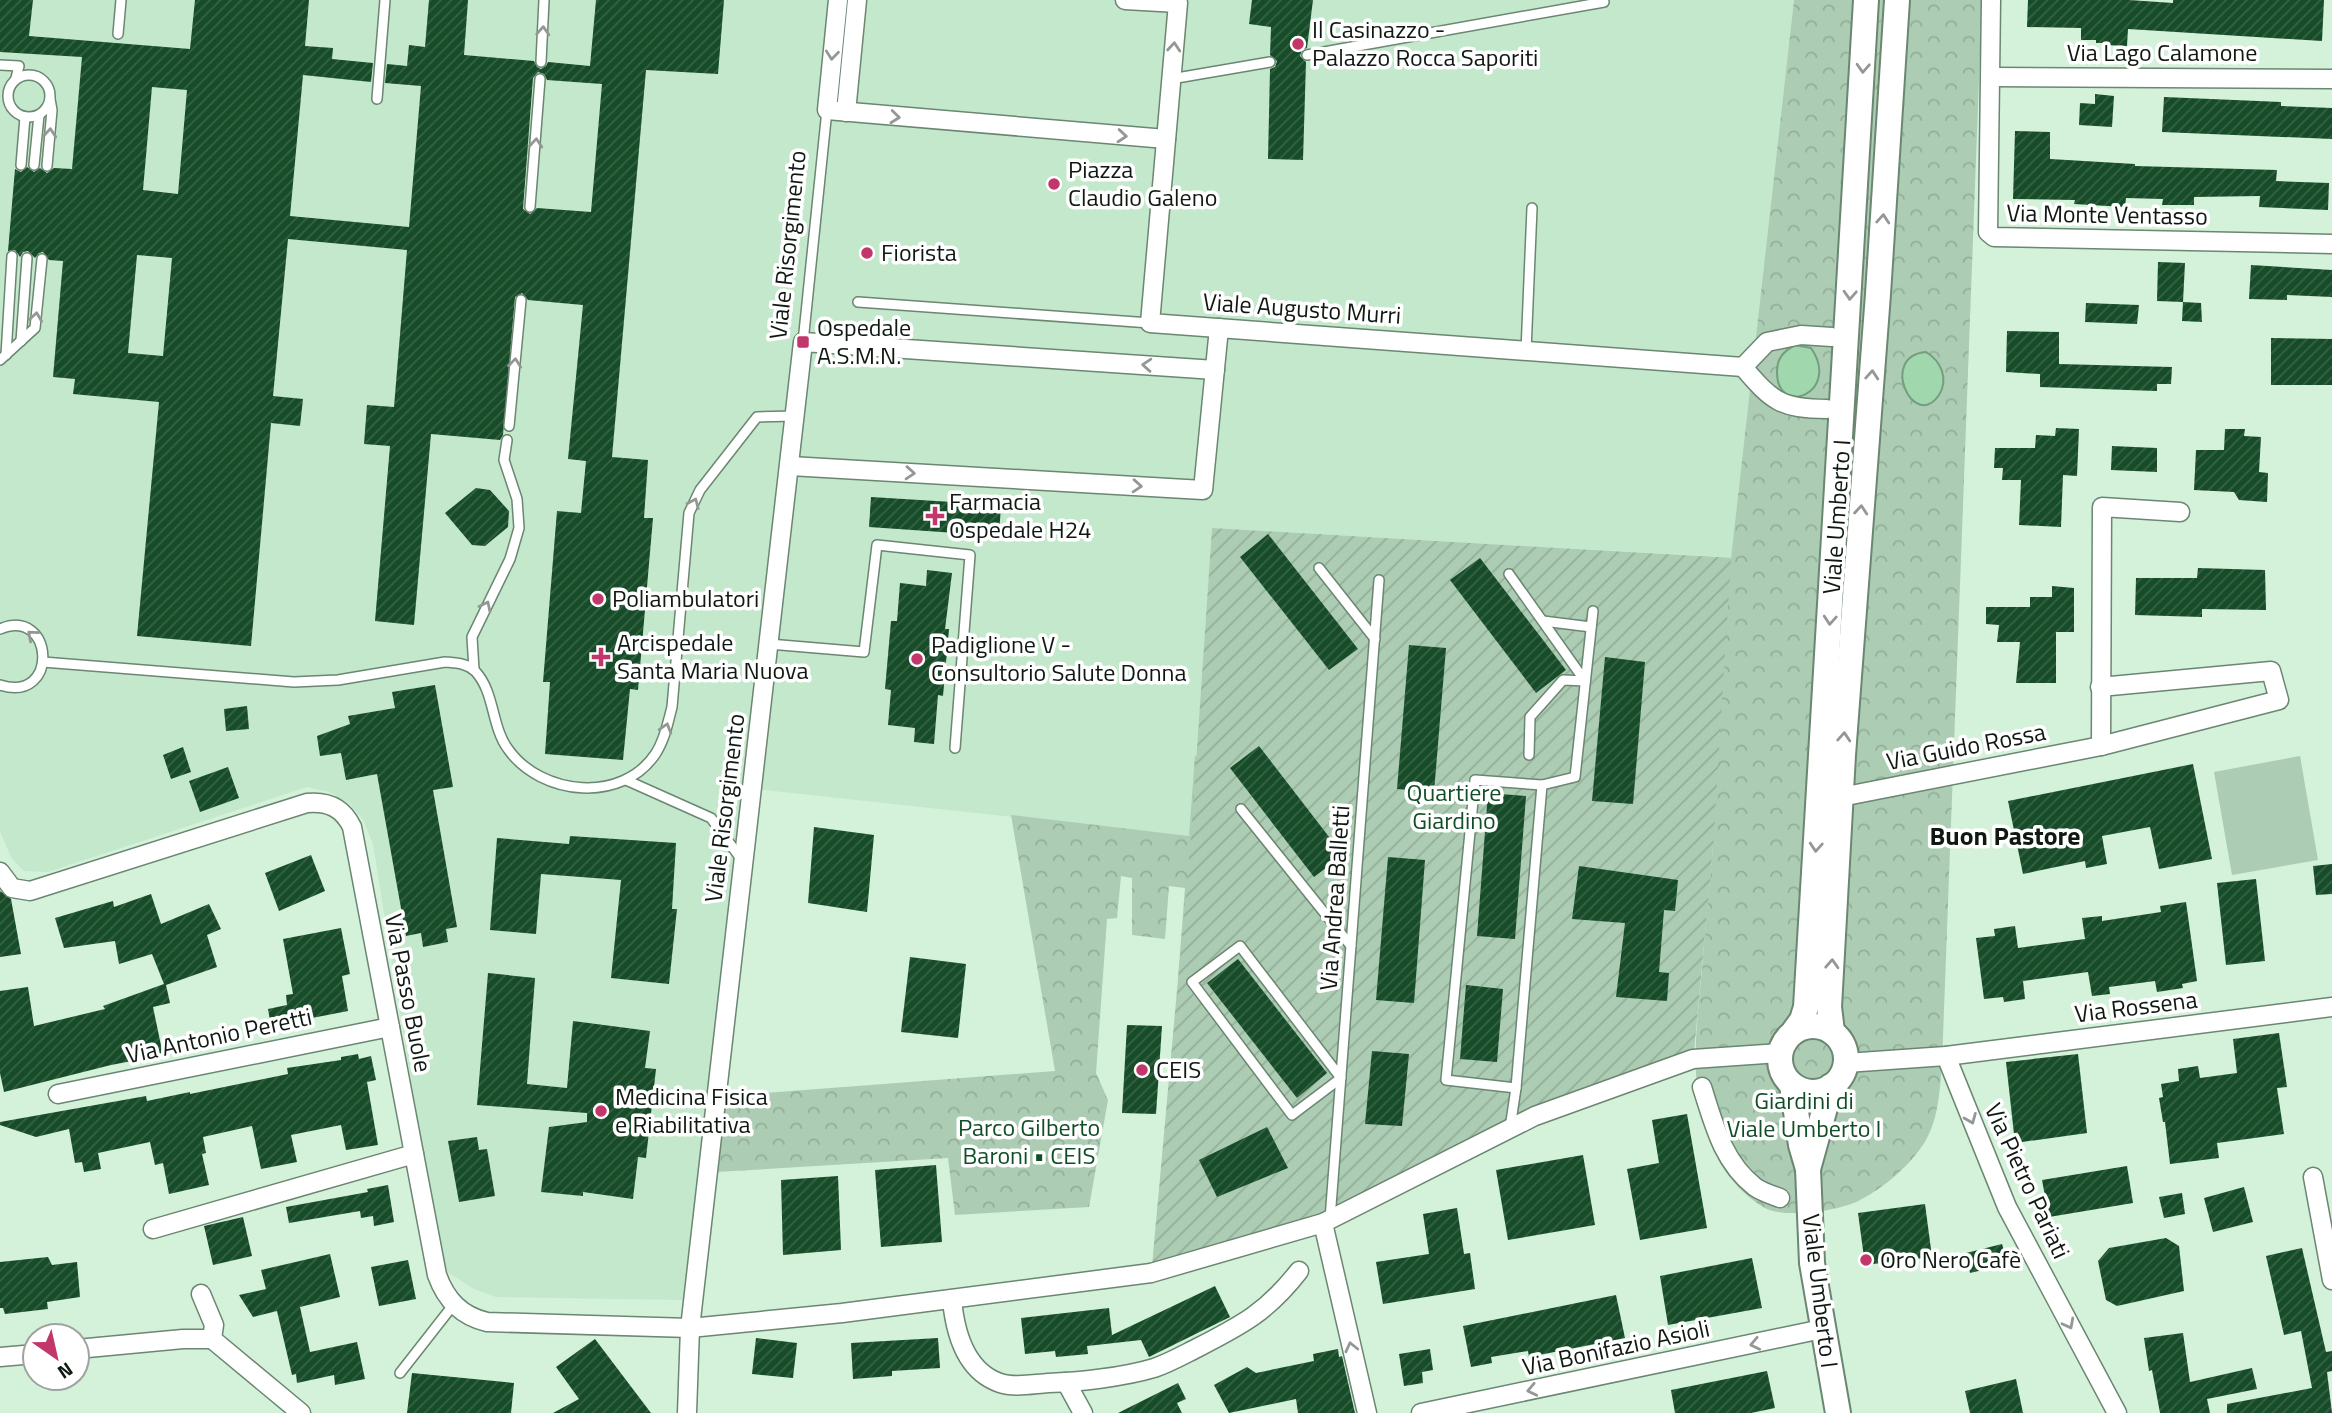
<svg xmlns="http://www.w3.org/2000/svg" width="2332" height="1413" font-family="'Titillium Web',sans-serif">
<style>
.built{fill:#c4e8cb}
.grass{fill:#acccb3}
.park{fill:url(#park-crowns)}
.garden{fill:url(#garden-furrows)}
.water{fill:#a0d7ac;stroke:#749e7e;stroke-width:2}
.building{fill:url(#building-hatch);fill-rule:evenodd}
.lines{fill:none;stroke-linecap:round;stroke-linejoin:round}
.lane-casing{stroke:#6b8671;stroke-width:12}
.street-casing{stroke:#6b8671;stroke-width:21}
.secondary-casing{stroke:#6b8671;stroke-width:28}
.lane{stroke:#fff;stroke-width:9}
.street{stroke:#fff;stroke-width:18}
.secondary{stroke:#fff;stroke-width:24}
.oneway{stroke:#939894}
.poi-dot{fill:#c23669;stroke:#fff;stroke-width:2.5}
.labels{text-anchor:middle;stroke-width:7;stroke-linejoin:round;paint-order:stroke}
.poi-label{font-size:24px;fill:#0f1911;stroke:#fff;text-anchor:start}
.street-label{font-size:24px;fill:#0f1911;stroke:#fff}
.park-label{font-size:24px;fill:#114e27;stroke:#fff}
.neighbourhood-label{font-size:26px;font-weight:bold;fill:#0f1911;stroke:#fff}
</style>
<defs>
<pattern id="park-crowns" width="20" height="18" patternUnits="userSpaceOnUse" patternTransform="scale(1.75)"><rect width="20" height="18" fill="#acccb3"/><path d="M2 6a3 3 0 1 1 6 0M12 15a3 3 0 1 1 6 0" fill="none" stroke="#93af99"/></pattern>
<pattern id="garden-furrows" width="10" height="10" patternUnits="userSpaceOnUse" patternTransform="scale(1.75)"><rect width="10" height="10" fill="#acccb3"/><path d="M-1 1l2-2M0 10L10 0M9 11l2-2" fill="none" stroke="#93af99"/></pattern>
<pattern id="building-hatch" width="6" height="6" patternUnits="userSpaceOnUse" patternTransform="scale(1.75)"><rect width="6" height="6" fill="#174c29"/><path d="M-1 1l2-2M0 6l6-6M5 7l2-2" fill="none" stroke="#376246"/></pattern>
</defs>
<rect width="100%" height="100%" fill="#d4f1da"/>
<path class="built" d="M0,0H1794L1731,558L1212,528L1191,836L745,788L687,1300L496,1297L474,1289L441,1268L373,844L363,820L349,803L329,792L307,787L48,872L24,871L12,859L0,832Z"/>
<path class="grass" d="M2300,756L2318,860L2232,875L2214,772Z"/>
<g class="park">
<path d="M1794,0H1982L1942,1063C1940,1088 1939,1117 1926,1140C1911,1165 1885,1187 1860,1200C1840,1211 1788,1218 1767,1209C1745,1198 1724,1174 1714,1151C1687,1092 1696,1032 1702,969C1705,928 1709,888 1713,847L1491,545L1731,558Z"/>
<path d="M1195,755L1341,933L1178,979L1185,888L1169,886L1165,939L1132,935V878L1121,876L1117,918L1107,919L1096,1073L1108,1100L1089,1207L955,1215L948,1158L717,1172L726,1096L1055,1071L1011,815L1189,836Z"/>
</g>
<path class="garden" d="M1212,528L1731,558L1713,847L1694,1052L1321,1216L1152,1266L1191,836Z"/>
<g class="water">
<path d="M1795,345L1811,348C1842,393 1776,419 1777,371C1777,358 1784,351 1795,345Z"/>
<path d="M1926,352C1941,361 1949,379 1939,395C1914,432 1878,356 1926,352Z"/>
</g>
<g class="building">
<path d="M0,0H33L29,36L190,49L195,0H309L305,46L333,48L332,59L373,63L371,82L303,75L290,216L409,227L421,86L385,83L387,64L407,66L409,45L425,47L429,0H468L464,55L534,61L537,67L541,69L546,66L548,62L590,66L596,0H724L718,74L646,70L612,457L648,460L644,518H653L638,690L630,689L623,760L545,754L550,682H543L557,511L581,513L586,461L568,459L583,305L528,300L522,293L515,297L503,435L500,440L431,434L414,625L375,621L390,446L364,444L367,405L394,407L407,250L288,239L273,396L303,399L300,426L271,423L251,646L137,636L159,402L73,394L75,379L53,377L63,261L49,260L43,252L39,253L35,258L28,251L23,252L20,257L15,250L8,251L15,169L21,172L27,167L34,172L40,168L47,173L54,168L72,169L82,57L0,52ZM538,72L544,74L547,80L602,84L591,212L537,208L530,214L523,209L533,78ZM152,87L187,90L178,194L143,190ZM137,255L172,258L163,356L128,353Z"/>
<path d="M1252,0H1313L1307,48L1302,50L1300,56L1306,62L1303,160L1268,159L1270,69L1275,67L1277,61L1270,55L1271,27L1249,24Z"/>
<path d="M2028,0H2129L2173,3V0H2324L2322,41L2128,29L2127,46L2106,45V43H2096V40H2081V28L2027,27Z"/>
<path d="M2095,94L2114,96L2112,127L2079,125L2080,103L2095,104Z"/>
<path d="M2164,97L2281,102V106L2332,108V139L2162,132Z"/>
<path d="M2015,131L2050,132V159L2135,164V166L2277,170L2276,181L2329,183L2328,210L2259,207L2260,196L2194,197V205H2162L2163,199L2126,198L2125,207L2074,204L2075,200L2013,199Z"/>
<path d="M2158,262L2185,263L2183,302L2157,301Z"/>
<path d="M2251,265L2332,270V297L2287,295V300L2249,299Z"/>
<path d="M2183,302L2201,303L2202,322L2182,321Z"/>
<path d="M2086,303L2139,305L2137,324L2085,322Z"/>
<path d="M2007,331L2059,332V364L2172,367L2171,384H2157V391L2040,387V374L2006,372Z"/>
<path d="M2271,338L2332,339V385H2271Z"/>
<path d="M2056,428L2079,429L2077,476L2063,475L2061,527L2019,525L2021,480H2002L2003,468H1994L1995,448H2035L2036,435L2055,436Z"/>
<path d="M2225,429H2245L2244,436L2261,437L2259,472L2268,473L2267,502L2239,500L2234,492L2194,490L2196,450H2224Z"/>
<path d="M2112,446L2157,448V472L2111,470Z"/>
<path d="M476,488L490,490L509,511L508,527L485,546L472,545L445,513Z"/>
<path d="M871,497L1001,505L999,536L869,527Z"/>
<path d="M1268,534L1358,649L1329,670L1240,557Z"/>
<path d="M1480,558L1566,670L1536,693L1450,580Z"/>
<path d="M2198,568L2265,570L2266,610L2202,609V617L2135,615L2136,578H2197Z"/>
<path d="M927,570L952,573L945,629H949L943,696L938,695L934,744L914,742L915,728L888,725L891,690L885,689L891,621H897L900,583L926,586Z"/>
<path d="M2052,586L2074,588V632H2056V683H2016L2020,642H1997L1999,625L1986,624V607H2030V597H2052Z"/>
<path d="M1409,645L1446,648L1434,792L1397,789Z"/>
<path d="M1605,657L1645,662L1633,804L1592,801Z"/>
<path d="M435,685L453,787L433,790L457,927L446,929L448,942L423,947L421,933L406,936L377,774L346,780L341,753L320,756L317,736L350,724L348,716L395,708L392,692Z"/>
<path d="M247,706L249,729L226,731L224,709Z"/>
<path d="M1259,746L1343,855L1314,877L1230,768Z"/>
<path d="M183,747L191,772L171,779L163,755Z"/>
<path d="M2193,764L2212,859L2159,869L2150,827L2102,836L2107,864L2086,868L2085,861L2023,874L2008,801Z"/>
<path d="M228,767L239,798L200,812L189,781Z"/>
<path d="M1488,793L1526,796L1515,939L1477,936Z"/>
<path d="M814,827L874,835L867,912L808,903Z"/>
<path d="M570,836L676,843L672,909H677L669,984L611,978L621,880L541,874L536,934L490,930L497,838L569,844Z"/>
<path d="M311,855L325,891L279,911L265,873Z"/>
<path d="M1388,857L1425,860L1414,1003L1376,1000Z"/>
<path d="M2332,864V894L2316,895L2313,866Z"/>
<path d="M1579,866L1678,880L1675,911L1664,910L1659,972L1669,973L1667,1001L1616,997L1625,923L1572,919Z"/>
<path d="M2256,879L2265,961L2226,965L2217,883Z"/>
<path d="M0,891L11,899L21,954L0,957Z"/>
<path d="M151,894L161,924L209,904L221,929L207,935L217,967L166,985L170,1003L153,1007L163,1055L111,1065L4,1092L0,1073V991L28,987L34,1026L105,1009L103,1006L164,984L152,954L119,964L115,941L64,948L55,918L113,901L114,907Z"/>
<path d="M2186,902L2197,981L2182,984L2183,988L2157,992L2155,981L2109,987L2110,994L2092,996L2088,972L2023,981L2025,999L2004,1002L2003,997L1984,999L1976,938L1995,936L1994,929L2015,926L2018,948L2085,939L2082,918L2102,916V921L2161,912L2160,906Z"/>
<path d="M341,928L350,974L342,976L348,1011L271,1026L268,1009L287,1005L286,995L293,994L283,939Z"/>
<path d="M910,957L966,964L958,1038L901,1032Z"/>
<path d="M1238,959L1327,1073L1297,1098L1207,983Z"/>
<path d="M488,973L535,978L527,1084L567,1088L573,1021L650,1031L645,1068L656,1069L646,1158L638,1157L633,1199L583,1192V1196L541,1192L549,1127L587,1122V1113L477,1105Z"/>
<path d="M1466,985L1503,989L1497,1062L1460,1059Z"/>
<path d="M1127,1025L1162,1026L1156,1114L1122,1113Z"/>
<path d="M2279,1033L2287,1087L2277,1088L2284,1134L2217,1143L2219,1158L2170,1164L2165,1122H2163L2159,1098L2163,1097L2161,1084L2179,1081L2178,1069L2198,1066L2200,1078L2237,1073L2233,1039Z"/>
<path d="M1372,1051L1409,1054L1402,1126L1365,1124Z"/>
<path d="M358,1054L359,1059L371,1056L376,1080L367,1082L378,1145L346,1150L341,1125L291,1135L297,1162L261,1169L252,1126L203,1137L206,1153L202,1154L209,1185L169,1194L163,1163L155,1165L150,1142L98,1153L101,1169L84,1172L82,1162L75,1163L69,1129L36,1137L0,1125V1122L146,1096L147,1101L190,1092V1094L288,1074L287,1068L341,1060V1057Z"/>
<path d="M2078,1054L2087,1133L2015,1143L2006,1062Z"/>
<path d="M1687,1114L1707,1228L1640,1240L1627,1169L1659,1163L1652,1120Z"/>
<path d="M1267,1127L1288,1168L1217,1197L1199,1160Z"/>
<path d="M477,1137L479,1150L487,1149L495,1196L459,1202L448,1141Z"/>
<path d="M1583,1155L1595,1225L1508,1240L1496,1170Z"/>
<path d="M936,1165L942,1242L881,1247L875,1170Z"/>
<path d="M2127,1166L2133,1203L2049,1217L2042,1180Z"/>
<path d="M838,1176L841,1250L783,1255L781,1180Z"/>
<path d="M388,1185L394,1222L374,1226L373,1216L361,1218L360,1211L289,1223L286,1207L368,1192L367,1189Z"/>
<path d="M2244,1187L2253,1222L2213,1232L2204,1198Z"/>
<path d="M2182,1193L2185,1214L2164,1218L2159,1197Z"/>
<path d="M1925,1204L1932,1257L1865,1265L1858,1213Z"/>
<path d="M1457,1208L1464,1254L1470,1253L1475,1289L1383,1304L1376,1262L1429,1254L1423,1214Z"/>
<path d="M243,1217L252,1256L213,1265L204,1226Z"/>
<path d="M2166,1238L2179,1246L2184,1291L2117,1306L2106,1300L2098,1261L2109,1248Z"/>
<path d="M2002,1244L2008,1264L1970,1273L1966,1253Z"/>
<path d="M2302,1248L2326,1352L2332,1351V1371L2327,1372L2332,1413H2227V1404L2312,1388L2301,1331L2284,1335L2266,1256Z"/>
<path d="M330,1254L340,1297L300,1307L310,1352L357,1342L365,1379L335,1385L334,1375L297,1383L296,1374L292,1375L277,1311L253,1317L239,1295L266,1289L261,1270Z"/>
<path d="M48,1257L52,1265L77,1262L80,1297L47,1302L48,1309L5,1314L3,1308H0V1262Z"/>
<path d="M1752,1258L1762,1308L1668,1325L1660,1276Z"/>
<path d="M408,1260L416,1299L379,1306L371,1267Z"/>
<path d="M1215,1286L1230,1317L1149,1357L1141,1340L1087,1346L1088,1354L1056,1357L1055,1351L1025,1354L1021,1318L1109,1308L1112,1335Z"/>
<path d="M1616,1295L1625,1338L1529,1357L1528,1351L1491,1357L1492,1363L1471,1367L1463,1326Z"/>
<path d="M2183,1333L2190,1382L2252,1368L2257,1389L2207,1399L2210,1413H2160L2152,1370L2149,1371L2144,1338Z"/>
<path d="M756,1338L797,1343L793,1378L752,1374Z"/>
<path d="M938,1338L940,1368L892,1371V1376L853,1379L851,1343Z"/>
<path d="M595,1339L651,1413H553L579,1399L556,1367Z"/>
<path d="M1338,1349L1339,1357L1342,1356L1355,1413H1298L1296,1399L1229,1413L1214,1385L1247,1367L1256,1373L1314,1361L1313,1354Z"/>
<path d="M1430,1349L1433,1370L1422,1372L1423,1383L1404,1386L1399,1354Z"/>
<path d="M1767,1371L1775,1408L1751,1413H1675L1671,1390Z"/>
<path d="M412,1373L514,1383L511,1413H407Z"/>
<path d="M2016,1379L2023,1413H1970L1965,1391Z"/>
<path d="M1178,1383L1186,1399L1177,1403L1182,1413H1118Z"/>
</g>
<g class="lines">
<g class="lane-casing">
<g id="lane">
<path d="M118,34L121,0"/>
<path d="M1307,55L1604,2"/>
<path d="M541,62L544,0"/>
<path d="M0,65L19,66L16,78"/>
<circle cx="29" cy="96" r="21"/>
<path d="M1171,79L1270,62"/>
<path d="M377,99L385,0"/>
<path d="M21,165L25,117"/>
<path d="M34,165L39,115"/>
<path d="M47,166L52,110L50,99"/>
<path d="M530,207L540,79"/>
<path d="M858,302L1150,323"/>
<path d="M21,341L27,258"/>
<path d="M803,342L827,110"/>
<path d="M1526,351L1532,208"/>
<path d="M6,355L12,256"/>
<path d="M0,360L35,328L42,259"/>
<path d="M509,426L521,300"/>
<path d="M1319,568L1375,639"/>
<path d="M1509,574L1585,681"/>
<path d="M1543,621L1591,627"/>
<path d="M0,629C54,606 60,704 0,685"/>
<path d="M769,644L864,652L877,545L970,555L955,748"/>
<path d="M43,662L294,682L338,680L445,662C455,663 467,663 475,671C495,692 491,726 508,749C541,796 623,804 656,753C665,739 668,722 672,707L689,513L700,490L757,417L795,416"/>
<path d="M474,670L472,637L510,559L519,528L517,499L504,460L507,440"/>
<path d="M1529,755L1530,717L1563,680L1585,681"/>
<path d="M626,780L711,818L742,860"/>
<path d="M1241,809L1351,946"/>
<path d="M1240,946L1341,1078L1292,1115L1192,982Z"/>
<path d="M1516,1088L1446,1080L1475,780L1542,785"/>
<path d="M1510,1128L1516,1088L1542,785L1575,777L1593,611"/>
<path d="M1330,1219L1379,580"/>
<path d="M400,1373L454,1304"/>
</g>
</g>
<g class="street-casing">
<g id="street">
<path d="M838,0L827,110L1166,139"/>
<path d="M1125,0L1178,3L1150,323L1743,367C1772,401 1781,409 1827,409"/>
<path d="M1991,0L1988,232L1994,237L2332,244"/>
<path d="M1991,77L2332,79"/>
<path d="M846,112L857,0"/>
<path d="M1743,367L1767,342L1801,335L1832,337"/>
<path d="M790,466L1203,490L1219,328"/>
<path d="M2101,746L2102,507L2180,512"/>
<path d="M1841,797L2101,746L2279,700L2271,671L2100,687"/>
<path d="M0,872L12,888L30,891L307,803C328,801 343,808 352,827L437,1275C446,1300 461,1316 487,1322L690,1328L842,1313L1151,1273L1323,1223L1535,1116L1693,1059L1780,1053"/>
<path d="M1946,1056L2007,1207L2117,1413"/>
<path d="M1846,1063L1946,1056L2332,1007"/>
<path d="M1702,1087C1714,1125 1723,1162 1755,1187C1762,1192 1772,1195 1780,1198"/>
<path d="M58,1094L390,1027"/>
<path d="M2313,1177L2332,1280"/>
<path d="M1323,1223L1367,1413"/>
<path d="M153,1229L414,1154"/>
<path d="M201,1294L214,1325L212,1339L301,1413"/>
<path d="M952,1300C955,1331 965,1371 1000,1383C1014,1388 1033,1384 1048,1383C1079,1382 1124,1377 1154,1368C1169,1363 1183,1355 1197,1348C1242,1325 1267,1312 1299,1271"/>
<path d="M77,1349L183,1339H212"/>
<path d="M0,1357L35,1354"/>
<path d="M1066,1382L1083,1413"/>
<path d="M687,1413L690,1328L803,342L1215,370"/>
<path d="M1421,1413L1822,1329"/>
</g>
</g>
<g class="secondary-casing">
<g id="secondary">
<circle cx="1813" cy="1059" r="33"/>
<path d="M1794,1031L1802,1020L1806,1007L1866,0"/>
<path d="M1832,1032L1829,1007L1843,755L1878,294L1897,0"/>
<path d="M1792,1085L1801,1145L1808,1169L1812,1263L1838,1413"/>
<path d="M1808,1169L1831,1086"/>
</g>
</g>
<use href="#lane" class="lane"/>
<use href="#street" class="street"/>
<use href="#secondary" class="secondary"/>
</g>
<defs><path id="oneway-chevron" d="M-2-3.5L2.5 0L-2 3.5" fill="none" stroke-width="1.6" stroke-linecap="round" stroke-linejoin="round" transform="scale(1.75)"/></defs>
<g class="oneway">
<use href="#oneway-chevron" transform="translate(543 31) rotate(-87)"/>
<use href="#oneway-chevron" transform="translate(1174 47) rotate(-85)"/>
<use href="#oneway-chevron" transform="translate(832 55) rotate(96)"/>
<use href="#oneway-chevron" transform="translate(1863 68) rotate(93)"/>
<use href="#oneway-chevron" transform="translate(895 117) rotate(6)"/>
<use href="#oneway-chevron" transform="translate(50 133) rotate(-85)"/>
<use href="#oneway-chevron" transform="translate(1122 136) rotate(5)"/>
<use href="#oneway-chevron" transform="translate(536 143) rotate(-85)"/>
<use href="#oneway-chevron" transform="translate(1883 219) rotate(-86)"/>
<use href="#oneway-chevron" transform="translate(1850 295) rotate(93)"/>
<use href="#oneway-chevron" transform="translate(36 317) rotate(-82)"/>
<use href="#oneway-chevron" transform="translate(515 363) rotate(-84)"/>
<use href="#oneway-chevron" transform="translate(1147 365) rotate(-176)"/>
<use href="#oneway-chevron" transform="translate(1872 375) rotate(-86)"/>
<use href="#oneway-chevron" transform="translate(910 473) rotate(4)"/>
<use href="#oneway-chevron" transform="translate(1137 486) rotate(4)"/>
<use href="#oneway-chevron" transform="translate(694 503) rotate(-66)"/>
<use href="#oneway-chevron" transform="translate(1861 510) rotate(-85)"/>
<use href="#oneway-chevron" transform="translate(486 606) rotate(-64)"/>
<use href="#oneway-chevron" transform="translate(1830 620) rotate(94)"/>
<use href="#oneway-chevron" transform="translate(32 635) rotate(-139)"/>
<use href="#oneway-chevron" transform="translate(666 728) rotate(-73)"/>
<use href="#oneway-chevron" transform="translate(1844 737) rotate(-86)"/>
<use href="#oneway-chevron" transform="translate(1816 847) rotate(94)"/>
<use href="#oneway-chevron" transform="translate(1832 964) rotate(-87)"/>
<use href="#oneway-chevron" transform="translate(1971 1119) rotate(68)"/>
<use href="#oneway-chevron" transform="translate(2069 1324) rotate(62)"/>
<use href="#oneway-chevron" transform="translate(1755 1344) rotate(168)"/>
<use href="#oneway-chevron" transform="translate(1351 1347) rotate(-103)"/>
<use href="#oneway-chevron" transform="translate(1532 1390) rotate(168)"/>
</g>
<g class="poi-dot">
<circle cx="1298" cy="44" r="7"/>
<circle cx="1054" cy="184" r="7"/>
<circle cx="867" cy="253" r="7"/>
<rect x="796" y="335" width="14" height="14" rx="3.5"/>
<path d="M931.5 505.5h7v7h7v7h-7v7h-7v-7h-7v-7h7z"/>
<circle cx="598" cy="599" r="7"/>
<path d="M597.5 646.5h7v7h7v7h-7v7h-7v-7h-7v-7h7z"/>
<circle cx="917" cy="659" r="7"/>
<circle cx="1142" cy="1070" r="7"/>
<circle cx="601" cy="1111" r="7"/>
<circle cx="1866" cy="1260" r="7"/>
</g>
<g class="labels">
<g class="poi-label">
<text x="1312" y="38">Il Casinazzo -<tspan x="1312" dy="28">Palazzo Rocca Saporiti</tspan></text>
<text x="1068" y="178">Piazza<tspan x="1068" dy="28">Claudio Galeno</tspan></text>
<text x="881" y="261">Fiorista</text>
<text x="817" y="336">Ospedale<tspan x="817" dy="28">A.S.M.N.</tspan></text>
<text x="949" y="510">Farmacia<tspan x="949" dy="28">Ospedale H24</tspan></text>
<text x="612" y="607">Poliambulatori</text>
<text x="617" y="651">Arcispedale<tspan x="617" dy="28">Santa Maria Nuova</tspan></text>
<text x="931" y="653">Padiglione V -<tspan x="931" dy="28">Consultorio Salute Donna</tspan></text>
<text x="1156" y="1078">CEIS</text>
<text x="615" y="1105">Medicina Fisica<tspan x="615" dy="28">e Riabilitativa</tspan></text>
<text x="1880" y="1268">Oro Nero Cafè</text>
</g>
<g class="street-label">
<text x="2162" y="61">Via Lago Calamone</text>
<text transform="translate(2107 215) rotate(1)" y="8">Via Monte Ventasso</text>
<text transform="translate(788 245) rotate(-84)" y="8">Viale Risorgimento</text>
<text transform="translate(1302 309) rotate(4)" y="8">Viale Augusto Murri</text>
<text transform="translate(1837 517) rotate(-86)" y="8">Viale Umberto I</text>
<text transform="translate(1966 747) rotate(-11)" y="8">Via Guido Rossa</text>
<text transform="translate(725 808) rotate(-83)" y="8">Viale Risorgimento</text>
<text transform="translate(1335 898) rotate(-86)" y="8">Via Andrea Balletti</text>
<text transform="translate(408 993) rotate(79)" y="8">Via Passo Buole</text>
<text transform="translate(2136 1007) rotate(-7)" y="8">Via Rossena</text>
<text transform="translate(219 1036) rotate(-12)" y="8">Via Antonio Peretti</text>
<text transform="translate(2027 1181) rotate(65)" y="8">Via Pietro Pariati</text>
<text transform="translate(1820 1291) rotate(83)" y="8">Viale Umberto I</text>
<text transform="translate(1616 1348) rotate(-12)" y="8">Via Bonifazio Asioli</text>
</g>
<g class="park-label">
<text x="1454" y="801">Quartiere<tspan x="1454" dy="28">Giardino</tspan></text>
<text x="1804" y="1109">Giardini di<tspan x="1804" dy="28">Viale Umberto I</tspan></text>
<text x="1029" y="1136">Parco Gilberto<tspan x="1029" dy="28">Baroni • CEIS</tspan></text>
</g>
<g class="neighbourhood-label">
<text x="2005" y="845">Buon Pastore</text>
</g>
</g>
<g transform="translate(56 1357) rotate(146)"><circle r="33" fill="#ffffff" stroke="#9fa3a0" stroke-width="2"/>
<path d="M0-5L12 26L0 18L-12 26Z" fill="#c23669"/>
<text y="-10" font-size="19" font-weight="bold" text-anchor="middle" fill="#0f1911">N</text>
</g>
</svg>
